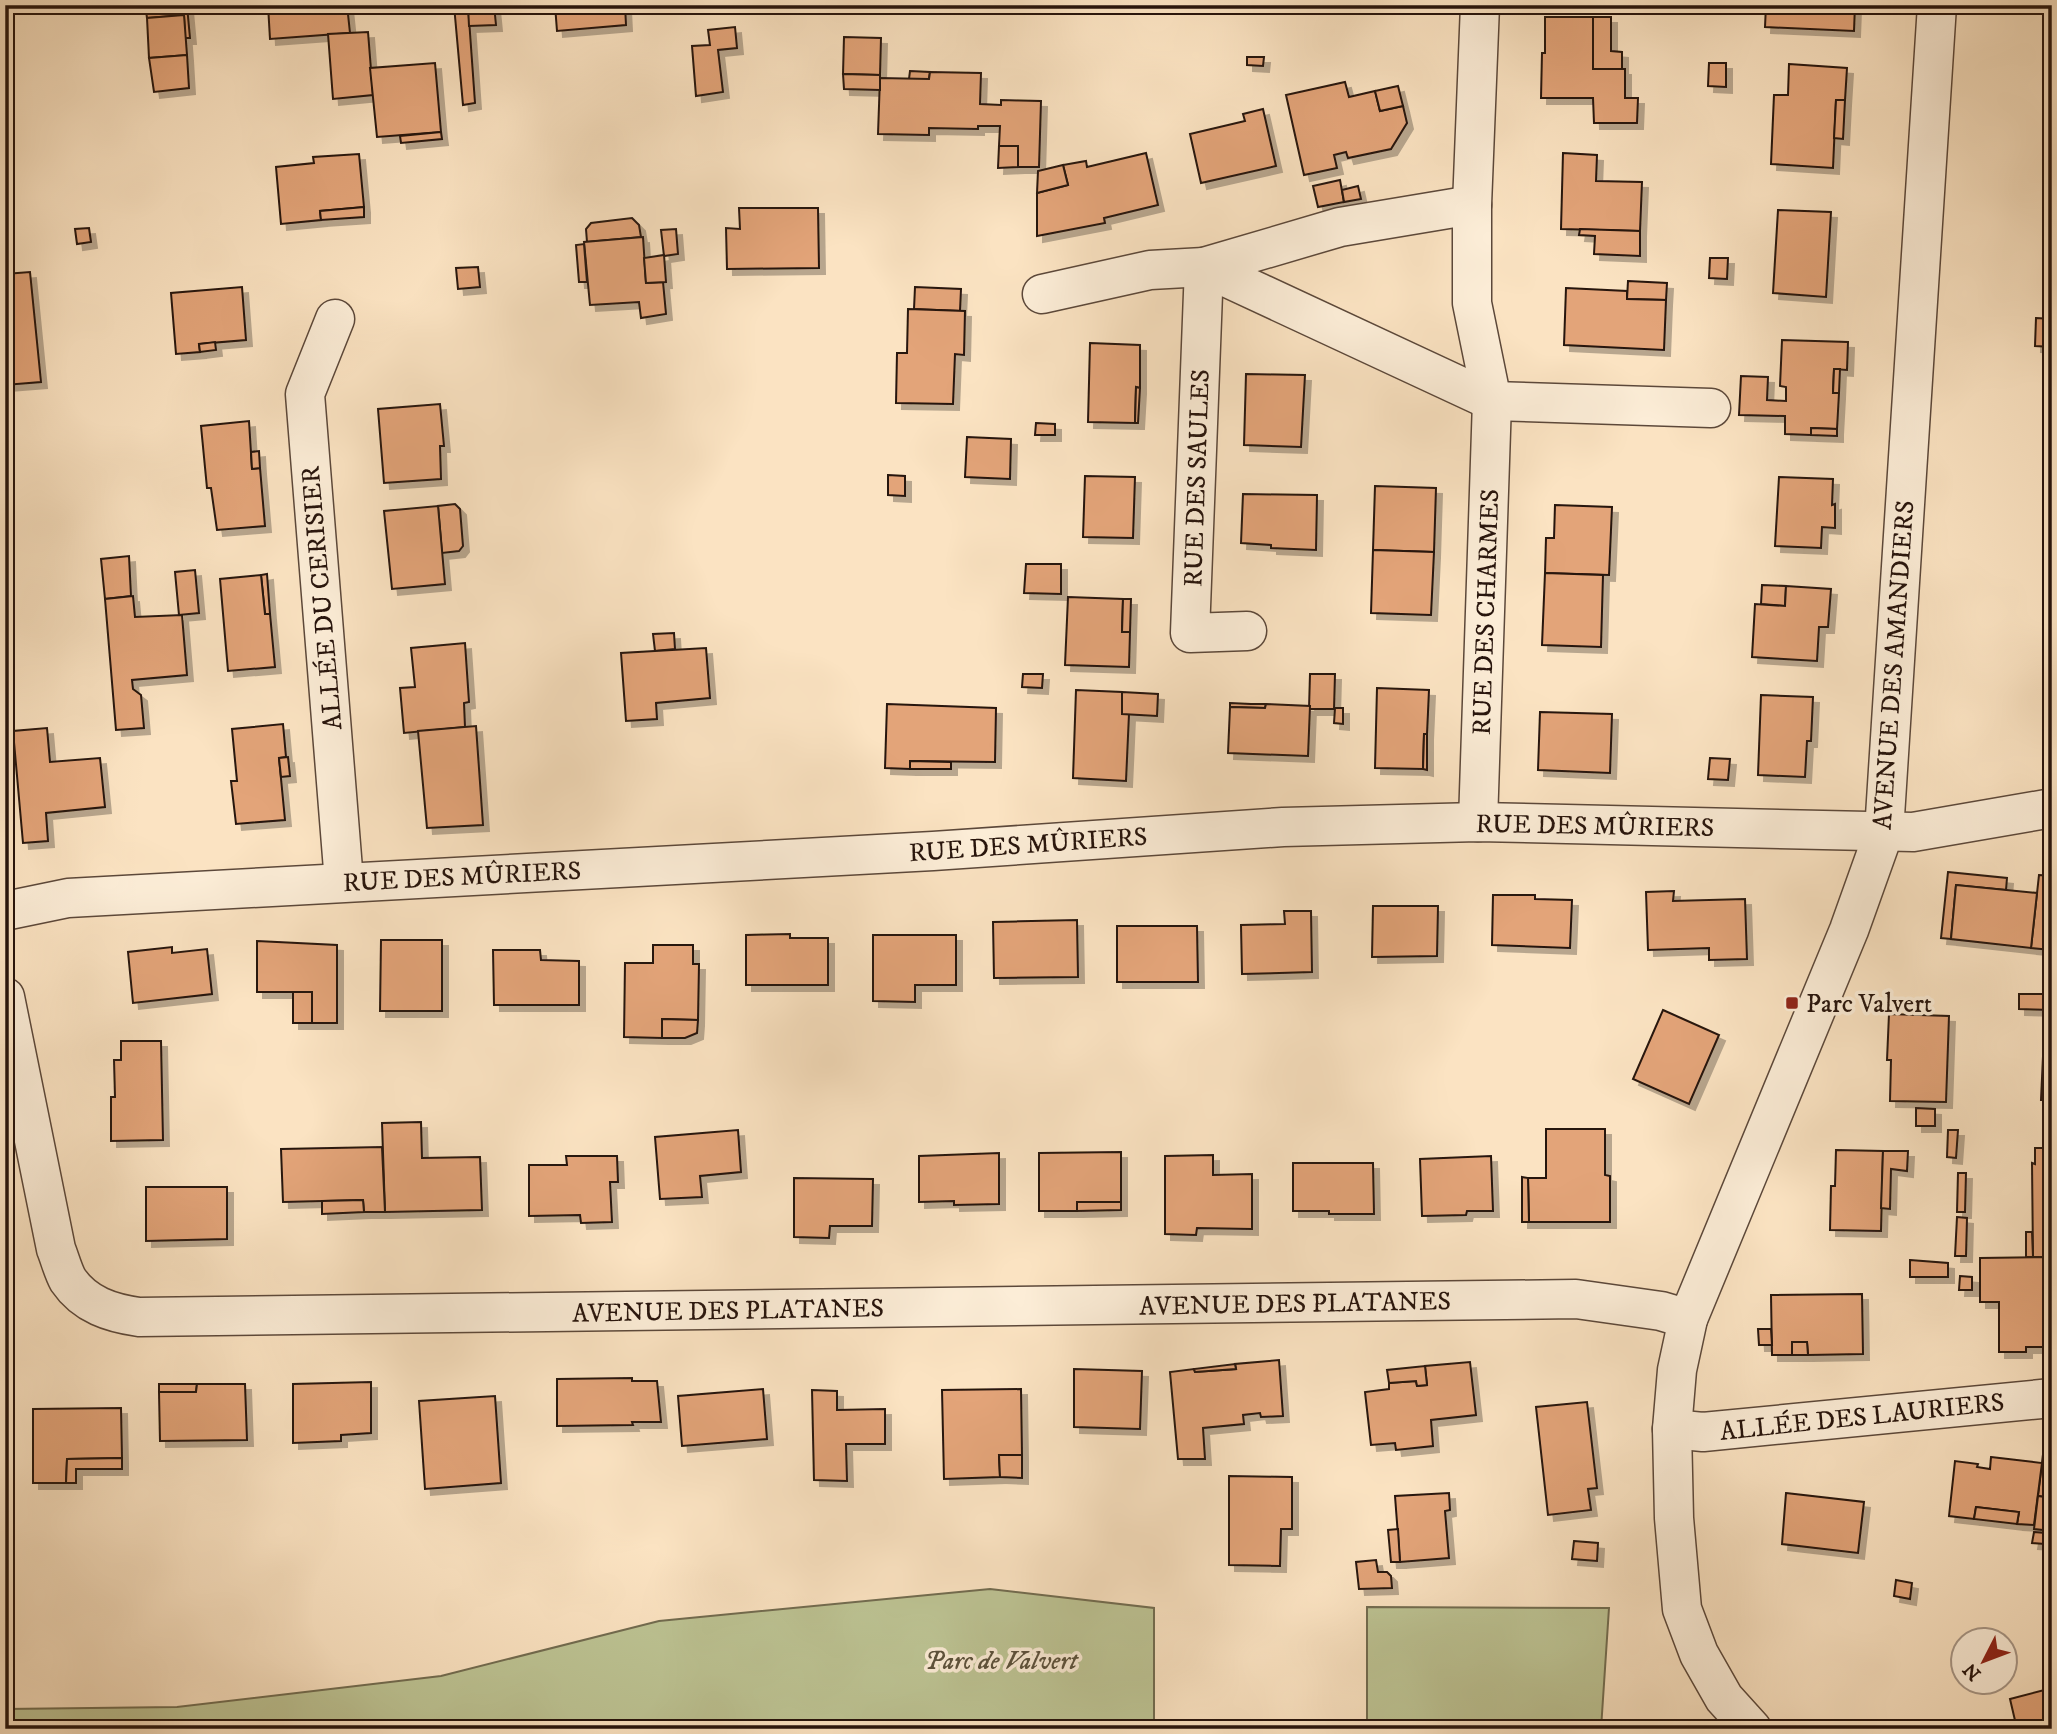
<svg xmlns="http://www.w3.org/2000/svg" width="2057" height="1734" font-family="'IM FELL DW Pica',serif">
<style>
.green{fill:#bdc494;stroke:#726c50;stroke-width:2}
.building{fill:#e3a479;stroke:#27140c;stroke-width:2;filter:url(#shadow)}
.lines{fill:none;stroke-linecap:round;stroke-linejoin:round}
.minor-casing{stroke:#5c483a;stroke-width:41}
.minor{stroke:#fcedd7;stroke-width:38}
.poi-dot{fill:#8f2418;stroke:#fcedd7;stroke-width:2.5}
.labels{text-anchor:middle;stroke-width:7;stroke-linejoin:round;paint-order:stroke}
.street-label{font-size:26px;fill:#27140c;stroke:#fcedd7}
.poi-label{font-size:26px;fill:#27140c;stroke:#fcedd7;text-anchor:start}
.park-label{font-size:26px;font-style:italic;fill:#5c523c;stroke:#fcedd7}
</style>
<defs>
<filter id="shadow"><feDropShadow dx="6" dy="6" stdDeviation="0" flood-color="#0004"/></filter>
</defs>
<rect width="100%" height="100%" fill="#fbe3c2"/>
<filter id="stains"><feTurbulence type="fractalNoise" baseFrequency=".00286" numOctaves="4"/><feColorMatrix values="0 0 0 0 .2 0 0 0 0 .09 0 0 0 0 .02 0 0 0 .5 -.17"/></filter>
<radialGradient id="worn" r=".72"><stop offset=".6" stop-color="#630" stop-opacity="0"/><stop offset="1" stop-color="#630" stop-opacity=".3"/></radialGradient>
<g class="green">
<path d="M990,1589L1154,1608V1729H5V1709L177,1707L441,1676L659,1621Z"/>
<path d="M1367,1607L1609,1608L1601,1729H1367Z"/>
</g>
<g class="building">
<path d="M268,5H347L350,33L270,39Z"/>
<path d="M454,5H468L475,103L463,105Z"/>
<path d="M468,5H494L496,25L469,26Z"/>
<path d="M555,5H625L626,25L557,31Z"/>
<path d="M1766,5H1855L1854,31L1765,27Z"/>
<path d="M187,6L190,38H185L184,15L147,18L146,11Z"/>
<path d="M184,15L187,55L149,58L147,18Z"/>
<path d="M1545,17H1593V69H1625V98H1638L1637,123H1594L1593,98H1541L1542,53H1545Z"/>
<path d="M1593,17H1611V51L1622,52V69H1593Z"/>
<path d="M735,27L737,48L718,50L723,92L696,96L692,46L710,45L708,30Z"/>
<path d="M368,32L373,95L333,99L328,34Z"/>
<path d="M844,37L881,38L880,75L843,74Z"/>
<path d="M187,55L189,88L154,92L149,58Z"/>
<path d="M1247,57H1264L1263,66L1247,65Z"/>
<path d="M435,63L441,132L377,137L370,68Z"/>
<path d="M1709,63H1726V87L1708,86Z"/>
<path d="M1789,64L1847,68L1845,100H1836L1833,168L1771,164L1774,95H1788Z"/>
<path d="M910,71L930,72L929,79H909Z"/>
<path d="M930,72L981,73L980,104L1001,105V100L1041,101L1039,167H1018V146H999L1000,126H978V129L929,128V135L878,134L880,78L929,79Z"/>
<path d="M843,74L880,75V90L844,89Z"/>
<path d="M1345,82L1349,97L1375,91L1380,111L1403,106L1407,123L1391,149L1348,158L1346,152L1334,155L1337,168L1304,175L1286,95Z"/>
<path d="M1398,86L1403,106L1380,111L1375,91Z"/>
<path d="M1836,100H1845L1843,139L1834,138Z"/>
<path d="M1263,109L1276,166L1201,183L1190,134L1245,121L1243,114Z"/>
<path d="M441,132L442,139L401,143L400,136Z"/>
<path d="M999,146H1018V167L998,168Z"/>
<path d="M1146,153L1158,205L1104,218L1105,223L1037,236V193L1068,185L1063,165L1086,161L1087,167Z"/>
<path d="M1563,153L1597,155L1596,181L1642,182L1640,231L1561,229Z"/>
<path d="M359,154L364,207L320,211L321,220L281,224L276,167L314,163L313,157Z"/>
<path d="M1063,165L1068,185L1037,193L1038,171Z"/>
<path d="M1340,180L1344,202L1318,207L1313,186Z"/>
<path d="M1358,186L1361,199L1344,202L1342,190Z"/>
<path d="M364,207V217L321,220L320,211Z"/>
<path d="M739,208H818L819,268L727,269L726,228L740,229Z"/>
<path d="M1778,210L1831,212L1826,297L1773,293Z"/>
<path d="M632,218L639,225L641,237L587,242L586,229L591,223Z"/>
<path d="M89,228L91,242L77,244L75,229Z"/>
<path d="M676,229L678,254L664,256L661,230Z"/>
<path d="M1580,229L1640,231V256L1594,254L1595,236L1579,235Z"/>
<path d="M643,237L646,283L663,282L666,314L641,318L639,302L590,305L584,242Z"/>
<path d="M584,244L587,282H579L576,245Z"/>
<path d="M664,255L666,282L646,283L644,258Z"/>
<path d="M1710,258H1728L1727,279L1709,278Z"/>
<path d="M478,267L480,287L458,289L456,268Z"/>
<path d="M30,272L41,382L5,385V274Z"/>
<path d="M1628,281L1667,283L1666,300L1627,299Z"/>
<path d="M242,287L246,340L199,344L200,352L176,354L171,293Z"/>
<path d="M915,287L961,289L960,311L914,309Z"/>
<path d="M1566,288L1627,291V299L1666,300L1664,350L1564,345Z"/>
<path d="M908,309L965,311L964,355L955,354L953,404L896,403L897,353H907Z"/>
<path d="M2036,318L2052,319V347L2035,346Z"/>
<path d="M1782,340L1848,342L1847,370L1834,369L1833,393H1839L1837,429L1811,428V435L1785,434V416L1739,415L1741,376L1768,377L1767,400L1786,401V387L1780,386Z"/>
<path d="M215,342L216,350L200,352L199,344Z"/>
<path d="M1090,343L1140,345V388L1136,387L1135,423L1088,422Z"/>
<path d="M1834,369H1840L1839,393H1833Z"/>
<path d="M1246,374L1305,375L1301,447L1244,445Z"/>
<path d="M1136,387L1140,388L1138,423H1135Z"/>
<path d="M440,404L444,446H440L441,479L384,483L378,409Z"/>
<path d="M249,421L252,469L260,468L265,526L217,530L211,488H207L201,426Z"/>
<path d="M1036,423L1055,424V435H1035Z"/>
<path d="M1811,428L1837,429V436L1811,435Z"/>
<path d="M967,437L1011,439L1010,479L965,477Z"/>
<path d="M259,451L260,468L252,469L251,452Z"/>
<path d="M888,475L905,476V496L888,495Z"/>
<path d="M1085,476L1135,477L1133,538L1083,537Z"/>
<path d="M1779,477L1833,479L1832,505L1835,504V528L1822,527L1821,548L1775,546Z"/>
<path d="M1375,486L1436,488L1434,552L1373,550Z"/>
<path d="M1243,494L1317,495L1316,550L1271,548V545L1241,543Z"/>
<path d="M455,504L460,509L463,546L459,551L442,553L438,506Z"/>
<path d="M1555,505L1612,507L1609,575L1545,573L1546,538H1554Z"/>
<path d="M438,506L445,584L392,589L384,511Z"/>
<path d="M1373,550L1434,552L1431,615L1371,613Z"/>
<path d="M129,556L131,596L105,599L101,559Z"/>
<path d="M1026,564H1061V594L1024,593Z"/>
<path d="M195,570L199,613L179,615L175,572Z"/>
<path d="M1545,573L1603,575L1601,647L1542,645Z"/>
<path d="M267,574L270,614H265L261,575Z"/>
<path d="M261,575L265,614H270L275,667L228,671L220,579Z"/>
<path d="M1762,585L1786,586L1785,606L1761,604Z"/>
<path d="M1786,586L1831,589L1828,627H1819L1817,661L1752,657L1755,604L1785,606Z"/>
<path d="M133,596L135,617L182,615L187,675L132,680L133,689L141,695L144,728L116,730L105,599Z"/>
<path d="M1068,597L1123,599L1122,632H1130L1129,667L1065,665Z"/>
<path d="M1123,599H1131L1130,632H1122Z"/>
<path d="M674,633L675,649L655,651L653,634Z"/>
<path d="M465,643L469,702L464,703L465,727L404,733L400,688L415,687L411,648Z"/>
<path d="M706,648L710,698L656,703L657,719L626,721L621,653Z"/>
<path d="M1023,674H1043L1042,688L1022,687Z"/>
<path d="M1310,674H1335L1334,709H1309Z"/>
<path d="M1377,688L1429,690L1427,734H1424L1423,769L1375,768Z"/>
<path d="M1076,690L1122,692V714H1129L1126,781L1073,778Z"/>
<path d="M1122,692L1158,694L1157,716L1122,714Z"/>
<path d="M1761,695L1813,697L1811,741H1807L1805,777L1758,775Z"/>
<path d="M1230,703L1251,704H1266L1265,708L1230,707Z"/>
<path d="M887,704L996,708L995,762L910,761V769L885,768Z"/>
<path d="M1266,704L1310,706L1308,756L1228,753L1230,707L1265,708Z"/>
<path d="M1335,708H1343V724L1334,723Z"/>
<path d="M1540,712L1612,714L1610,773L1538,770Z"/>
<path d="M283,724L286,757L279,758L285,820L236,824L231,781H237L232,729Z"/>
<path d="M476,726L483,825L427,828L418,731Z"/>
<path d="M47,728L50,762L100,758L105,807L46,813L48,841L23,843L13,731Z"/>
<path d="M1424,734H1427V770L1423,769Z"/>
<path d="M288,757L290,776L281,777L279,758Z"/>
<path d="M1710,758L1730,759L1728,780L1708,779Z"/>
<path d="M910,761L951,762V769H910Z"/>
<path d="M1948,872L2007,878L2006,890L1956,885L1951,939L1941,938Z"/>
<path d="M2039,875L2052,876L2051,950L2031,948Z"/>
<path d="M1956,885L2037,893L2031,948L1951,939Z"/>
<path d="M1674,891L1673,901L1745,899L1747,959L1709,960V948L1648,950L1646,892Z"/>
<path d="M1493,895H1535V899L1572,900L1570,948L1492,945Z"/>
<path d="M1373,906H1438L1437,956L1372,957Z"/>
<path d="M1284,911H1311L1312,972L1242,974L1241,925L1285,924Z"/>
<path d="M1077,920L1078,977L994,978L993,922Z"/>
<path d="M1117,926H1197L1198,982H1117Z"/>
<path d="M790,934V938H828V985H746V935Z"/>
<path d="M873,935H956V985H915V1002L873,1001Z"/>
<path d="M381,940H442V1011H380Z"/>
<path d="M257,941L337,945V1023H312V992H257Z"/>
<path d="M653,945H693V964H699L698,1020L662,1019V1038L624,1037L625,963H653Z"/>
<path d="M172,947V953L207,949L212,994L133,1003L128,952Z"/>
<path d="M493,950H540L541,960L579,961V1005H494Z"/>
<rect x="293" y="992" width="19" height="31"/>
<path d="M2019,994H2052V1010L2019,1009Z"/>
<path d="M1663,1010L1719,1035L1689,1104L1633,1079Z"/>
<path d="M1889,1014L1949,1016L1946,1102L1890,1101L1891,1060H1887Z"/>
<path d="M662,1019L698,1020L697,1033L685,1038H662Z"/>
<path d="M2044,1035H2052V1100H2041Z"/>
<path d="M121,1041H161L163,1140L111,1141V1097H115L114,1060H121Z"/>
<path d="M1916,1108L1935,1109V1126H1916Z"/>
<path d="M421,1122L422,1158L480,1157L482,1210L385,1212L382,1123Z"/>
<path d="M1546,1129H1605V1175L1610,1176V1222H1529L1528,1178H1546Z"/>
<path d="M738,1130L741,1172L700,1176L702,1197L660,1199L655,1137Z"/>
<path d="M1948,1130H1958L1956,1158L1947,1157Z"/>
<path d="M382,1147L385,1212H364L363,1200L283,1202L281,1149Z"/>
<path d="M2035,1148H2052V1257H2033L2032,1163L2035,1164Z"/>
<path d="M1836,1150L1883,1151L1881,1231L1830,1230L1831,1186H1835Z"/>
<path d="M1883,1151H1908L1907,1171L1891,1169L1890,1209L1881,1208Z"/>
<path d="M1121,1152V1202H1077V1211H1039V1153Z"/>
<path d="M999,1153V1204L954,1205V1201L919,1202V1156Z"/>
<path d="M1213,1155V1175L1252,1174V1229L1197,1228L1196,1235L1165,1234V1156Z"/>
<path d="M566,1156H617L618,1182H610L612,1222L581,1223L580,1215L529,1216V1165H567Z"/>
<path d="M1491,1156L1493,1211H1467L1466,1215L1422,1216L1420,1159Z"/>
<path d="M1293,1163H1373L1374,1214H1329V1211H1293Z"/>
<path d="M1958,1173H1966L1965,1212H1957Z"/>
<path d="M1522,1177L1528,1178L1529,1222H1522Z"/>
<path d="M794,1178L873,1179L872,1226H830L829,1238L794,1237Z"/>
<path d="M146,1187H227V1239L146,1241Z"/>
<path d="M363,1200L364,1212L322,1214V1201Z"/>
<path d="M1077,1202H1121V1210L1077,1211Z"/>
<path d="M1957,1217L1967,1218L1966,1256H1955Z"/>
<path d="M2026,1232H2032L2033,1257H2026Z"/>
<path d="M2049,1257L2052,1347H2026V1352H1999V1302H1980V1258Z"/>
<path d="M1910,1260L1948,1263V1277H1910Z"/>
<path d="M1960,1276L1972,1277V1290H1959Z"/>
<path d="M1862,1294L1863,1354L1808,1355L1807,1342H1792V1355H1772L1771,1295Z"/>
<path d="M1758,1329H1771L1772,1345H1759Z"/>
<path d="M1792,1342H1807L1808,1355H1792Z"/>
<path d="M1279,1360L1283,1416L1261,1417L1260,1413L1243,1415L1244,1424L1203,1428L1205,1459H1178L1170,1372L1194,1369L1195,1372L1236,1369L1235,1364Z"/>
<path d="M1470,1362L1476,1415L1431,1420L1433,1446L1396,1450L1395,1443L1371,1445L1365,1392L1389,1389V1383L1416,1381L1417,1386L1427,1385L1425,1366Z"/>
<path d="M1235,1364L1236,1369L1195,1372L1194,1369Z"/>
<path d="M1425,1366L1427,1385L1417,1386L1416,1381L1389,1383L1387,1370Z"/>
<path d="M1074,1369L1142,1371L1140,1429L1074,1427Z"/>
<path d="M632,1378V1381H657L661,1422H632L633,1425L557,1426V1379Z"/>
<path d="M371,1382V1433L341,1435V1441L293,1443V1384Z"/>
<path d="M159,1384H197L196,1392H159Z"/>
<path d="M197,1384H245L247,1440L160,1441L159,1392H196Z"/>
<path d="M763,1389L767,1439L682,1446L678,1396Z"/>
<path d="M1021,1389L1022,1455H999L1000,1477L944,1479L942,1390Z"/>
<path d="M812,1390L837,1391V1410L885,1409V1444H846L847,1481L814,1480Z"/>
<path d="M495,1396L501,1483L425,1489L419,1401Z"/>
<path d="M1587,1402L1597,1488L1588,1489L1591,1510L1548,1515L1536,1407Z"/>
<path d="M121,1408L122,1458L67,1459L66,1483H33V1409Z"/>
<path d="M2044,1446L2052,1447V1498L2038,1496Z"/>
<path d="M999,1455H1022V1478L1000,1477Z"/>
<path d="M1991,1457L2042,1463L2034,1525L2017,1524L2019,1512L1976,1507L1974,1519L1949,1516L1955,1461L1978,1464L1977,1467L1990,1469Z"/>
<path d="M122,1458V1469H76V1483H66L67,1459Z"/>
<path d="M1229,1476L1292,1477V1529H1281L1280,1566L1229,1565Z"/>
<path d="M1449,1493L1450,1510L1445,1511L1449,1558L1400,1562L1395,1496Z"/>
<path d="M1786,1493L1864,1502L1858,1553L1782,1544Z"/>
<path d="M2038,1496L2052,1498V1531L2034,1529Z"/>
<path d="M1976,1507L2019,1512L2017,1524L1974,1519Z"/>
<path d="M1398,1529L1400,1562H1391L1388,1530Z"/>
<path d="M2034,1532L2046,1533L2045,1544L2032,1543Z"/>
<path d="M1574,1541L1598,1543L1597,1561L1572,1559Z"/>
<path d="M1376,1560L1378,1572H1387L1391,1576L1392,1588L1359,1589L1356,1562Z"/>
<path d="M1896,1580L1912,1583L1910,1599L1894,1596Z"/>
<path d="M2052,1688V1729H2017L2010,1699Z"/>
</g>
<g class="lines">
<g class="minor-casing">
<g id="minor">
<path d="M1042,294L1150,270L1204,267L1492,401L1711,408"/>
<path d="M335,319L305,394L344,882"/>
<path d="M1247,631L1190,633L1204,267L1340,227L1472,205"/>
<path d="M1478,822L1492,401L1472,303V205L1480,5"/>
<path d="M5,911L68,898L933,851L1283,827L1478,822L1913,832L2052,808"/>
<path d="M5,997L56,1249C60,1259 63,1271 68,1280C85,1305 111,1313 139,1317L1576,1299L1661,1311L1688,1319"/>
<path d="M1672,1429L1703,1432L2052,1398"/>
<path d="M1752,1729L1724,1698L1699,1654L1682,1609L1674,1518L1672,1429L1677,1370L1688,1319L1849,930L1884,832L1937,5"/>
</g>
</g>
<use href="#minor" class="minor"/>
</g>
<rect class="poi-dot" x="1785" y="996" width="14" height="14" rx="3.5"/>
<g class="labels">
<g class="street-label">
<text transform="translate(1196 478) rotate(-88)" y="9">RUE DES SAULES</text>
<text transform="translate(321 598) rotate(-95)" y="9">ALLÉE DU CERISIER</text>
<text transform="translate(1485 612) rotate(-88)" y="9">RUE DES CHARMES</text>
<text transform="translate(1893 665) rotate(-86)" y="9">AVENUE DES AMANDIERS</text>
<text transform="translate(1595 825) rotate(1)" y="9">RUE DES MÛRIERS</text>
<text transform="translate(1028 844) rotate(-4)" y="9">RUE DES MÛRIERS</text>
<text transform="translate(462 876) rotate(-3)" y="9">RUE DES MÛRIERS</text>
<text transform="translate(1295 1303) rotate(-1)" y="9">AVENUE DES PLATANES</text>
<text transform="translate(728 1310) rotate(-1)" y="9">AVENUE DES PLATANES</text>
<text transform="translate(1862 1416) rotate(-6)" y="9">ALLÉE DES LAURIERS</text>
</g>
<g class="poi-label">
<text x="1806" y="1012">Parc Valvert</text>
</g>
<g class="park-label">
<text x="1001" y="1669">Parc de Valvert</text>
</g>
</g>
<rect width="2057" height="1734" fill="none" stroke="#fbe3c2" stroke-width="28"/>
<rect x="7" y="7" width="2043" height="1720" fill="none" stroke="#27140c" stroke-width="3.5"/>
<rect x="14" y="14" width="2029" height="1706" fill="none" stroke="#27140c" stroke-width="2"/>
<g transform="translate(1984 1661) rotate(228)"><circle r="33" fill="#fcedd7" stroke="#a79686" stroke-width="2"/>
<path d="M0-5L12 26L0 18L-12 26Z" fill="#8f2418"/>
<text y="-10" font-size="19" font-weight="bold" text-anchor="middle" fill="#27140c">N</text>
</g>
<rect width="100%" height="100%" filter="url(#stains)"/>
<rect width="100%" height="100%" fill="url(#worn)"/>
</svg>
